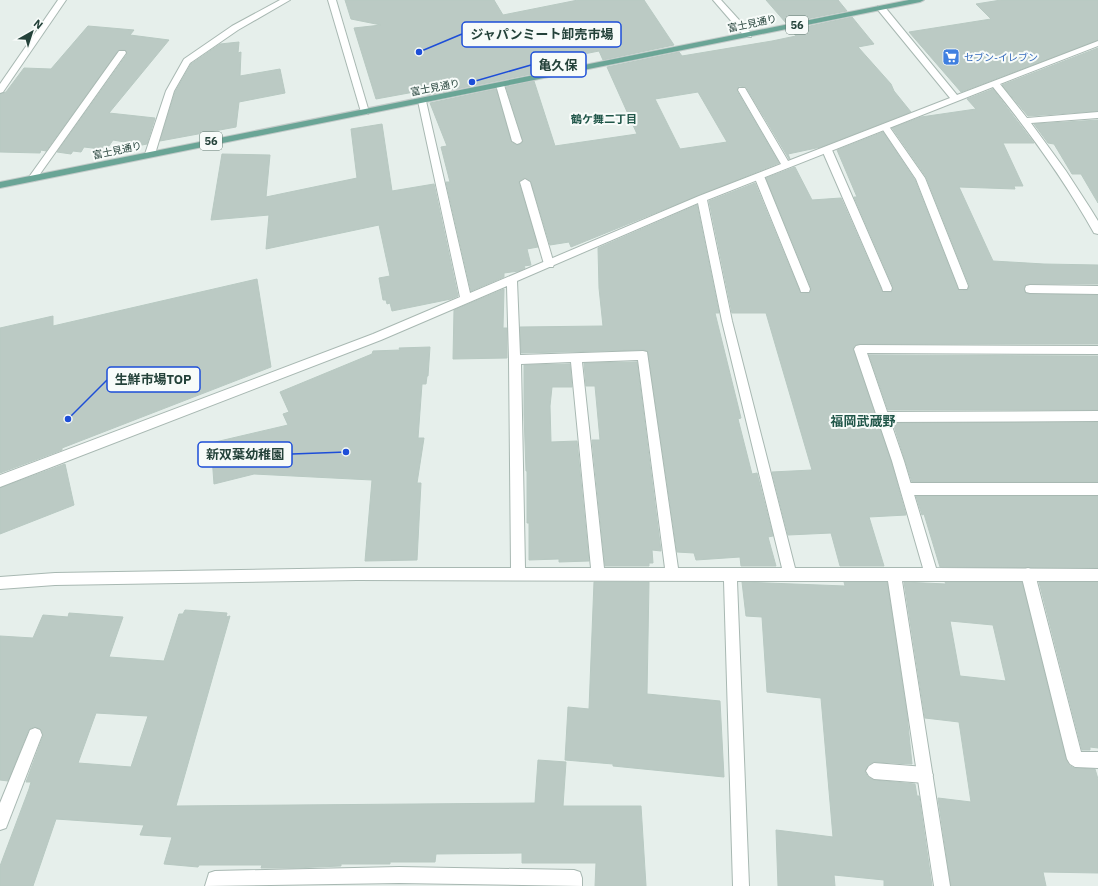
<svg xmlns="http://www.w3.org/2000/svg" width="1098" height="886" font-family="'IBM Plex Sans','Noto Sans JP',sans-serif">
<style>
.building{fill:#bbcac4;stroke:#b8c9c2;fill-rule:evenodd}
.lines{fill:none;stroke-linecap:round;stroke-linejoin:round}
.lane-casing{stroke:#a8b8b2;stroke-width:2}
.street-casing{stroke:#a8b8b2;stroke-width:2}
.primary-casing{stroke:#c2cac8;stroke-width:2}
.lane{fill:#fff;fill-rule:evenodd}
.street{fill:#fff;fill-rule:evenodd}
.primary{fill:#6aa596;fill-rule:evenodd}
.labels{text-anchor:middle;stroke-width:4;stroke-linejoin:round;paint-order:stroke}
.far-street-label{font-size:10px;fill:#24423a;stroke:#f7fbf9}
.far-shop-label{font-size:10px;fill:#366cbe;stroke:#f7fbf9;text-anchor:start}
.shield{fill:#f7fbf9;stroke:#637a73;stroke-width:1}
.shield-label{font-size:11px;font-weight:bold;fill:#24423a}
.far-neighbourhood-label{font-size:11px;font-weight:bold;fill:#1f5548;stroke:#f7fbf9}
.neighbourhood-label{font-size:13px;font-weight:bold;fill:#1f5548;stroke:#f7fbf9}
.leader{fill:none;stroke:#1d4ed8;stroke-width:1.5}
.callout-dot{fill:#1d4ed8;stroke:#f7fbf9;stroke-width:1.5}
.callout{fill:#f7fbf9;stroke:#1d4ed8;stroke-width:1.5}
.callout-label{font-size:13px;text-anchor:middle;font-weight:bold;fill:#24423a}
</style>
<rect width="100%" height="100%" fill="#e6efeb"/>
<g class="building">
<path d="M345,0H494L503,15L578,0H644L674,45L603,60L599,51L533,64L535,69L531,70L532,74L427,95L425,90L376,99L354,28L381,25L351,19Z"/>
<path d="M766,0H838L847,11L786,23Z"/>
<path d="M1001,0H1098V40L961,92L909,32L991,19L976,4Z"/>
<path d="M852,17L874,44L858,47L891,84L894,91L911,112L821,147L788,154L790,159H789L746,87L739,86L737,91L779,163L571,247L569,242L550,245L531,182L524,178L519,182L538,247L527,249L531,265L524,266L525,268L519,271L504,273V277L471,291L446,182H450L441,147L447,146L430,103L496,89L511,141L517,145L521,144L523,141L506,87L534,81L555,146L637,134L607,67L679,52L682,56L772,41L796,36L791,30ZM698,92L727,142L680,149L655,99Z"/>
<path d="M88,26L134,30L130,35L169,40L109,113L155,118L147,144L142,145L113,140L109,146L104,145L101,149L84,147L81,152L73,151L71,154L57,152L127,54L125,50H119L46,151L41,150L40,153L0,152V94L6,92L24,68L51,69Z"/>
<path d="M239,42L238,53L241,52L240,76L280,69L285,93L239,102L236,127L160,141L175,92L191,64L220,44Z"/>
<path d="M1098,48V111L1028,116L1002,85Z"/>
<path d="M993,89L1034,143H1003L1023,186H1014L1015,189L959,187L993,261L1044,264L1098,265V284H1030L1026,285L1024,289L1026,293L1030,294L1098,295V344H860L855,345L853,349L891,461L906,515L869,517L884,566H840L831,533L788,535L772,472L812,470L766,313H732L709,201L755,183L800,292L810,293L811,288L766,178L795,167L812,200L841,198L882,291L892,292L893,287L854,197H857L837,150L883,132L915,180L958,289L968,290L969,285L926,177L892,128L921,117L976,109L967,99Z"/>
<path d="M1098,120V203L1081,174H1072L1054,144L1048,143L1034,124Z"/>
<path d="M382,124L392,191L434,184L458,296L451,299L392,311L390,303L387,304L386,300H383L379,278L390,276L379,225L266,249L269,215L211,220L222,154L270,155L266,197L357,178L351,129Z"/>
<path d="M697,205L719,313H715L741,418L738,419L752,474L757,473L773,536L768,537L776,566H741L740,557L696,560L694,553L677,552L648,351L643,350L521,353L520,327L603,326L599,288L598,248Z"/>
<path d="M257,279L271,367L62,448V450L0,473V328L53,316V326Z"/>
<path d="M504,289L503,328H507V358L453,359L454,310Z"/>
<path d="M430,347L428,376H427L426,384H422L418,438H424L417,483H421L417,560L365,561L372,480L254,474L214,484L211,443L288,425L283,414L289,412L280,392L372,354L373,351L400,350L399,348Z"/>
<path d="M869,355L1098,356V410H888Z"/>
<path d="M637,362L661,551L652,550L653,563H649V566H605L592,440H600L595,386H586L584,363Z"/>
<path d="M570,364L572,387H552L550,406L551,442L577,441L589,561L559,562V559L529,560V523H527V471H526L524,414V365Z"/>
<path d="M1098,422V482H912L893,423Z"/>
<path d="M65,464L74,505L0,534V488Z"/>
<path d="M916,496H1098V568L940,567L924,514L922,515Z"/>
<path d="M594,582H649L647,694L720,701L724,777L613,766V764L565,760L568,707L589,709Z"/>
<path d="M742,582L845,586L844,582H887L907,715L912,764L874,762L868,765L865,772L868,777L874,780L915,784L917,796H919L932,886H884V880L834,875L835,886H778L776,830L833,837L821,698L767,692L762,617L746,616Z"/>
<path d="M904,582L946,584L945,582H1022L1066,759L1069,765L1074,768L1095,769L1098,779V873L1043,872L1046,886H951L938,798L971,802L959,722L925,718ZM950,621L993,625L1006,681L960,676Z"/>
<path d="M1039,582H1098V748L1090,747V750H1082Z"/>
<path d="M185,610L227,613L226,617L230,616L176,806L535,803L538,760L566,762L563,806H641L646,886H595L596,863H522V853L436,854L435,862H390V864H341V866L293,868H261L262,865H199L198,867L164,864L172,837L140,835L144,825L56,819L33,886H0V866L29,789L31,782H26L43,736L41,729L34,727L29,729L8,781L0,780V636L33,638L43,615L68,617L69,613L123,617L109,657L164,661L179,614H183ZM96,713L148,716L131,767L78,763Z"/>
</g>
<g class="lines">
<g class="lane-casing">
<g id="lane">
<path d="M328,0H336L369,112L368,114H362L361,112Z"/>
<path d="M119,51H125L126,53L35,181H29L27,179L29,177Z"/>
<path d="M500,82L504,85L522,141L520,143L517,144L512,141L496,85Z"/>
<path d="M885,124L888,125L925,178L968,286L967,289H959L958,286L916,179L881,127Z"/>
<path d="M827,147L832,150L892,288L891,291H883L882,288L822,150Z"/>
<path d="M759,173L764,176L810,289L809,292H801L800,289L754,176Z"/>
<path d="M525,179L530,182L554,264L553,267H545L544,264L520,182Z"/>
<path d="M1030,285L1098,286V294L1030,293L1026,292L1025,289L1026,286Z"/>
<path d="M1098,411V421L885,422L881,421L879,417L881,413L885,412Z"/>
<path d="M908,483H1098V495H908L904,493L902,489L904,485Z"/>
<path d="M1028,568L1033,570L1035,574L1081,752H1098V768L1075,767L1070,764L1067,759L1021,574L1023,570Z"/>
<path d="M35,728L40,730L42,735L6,828L0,830V803L30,730Z"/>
<path d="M874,763L925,767L930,770L933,775L930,780L925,783L874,779L869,776L866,771L869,766Z"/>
</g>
</g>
<g class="street-casing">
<g id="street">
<path d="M58,0H66L3,92L0,93V84Z"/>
<path d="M280,0H290L238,30L190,63L174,91L155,154L150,157L147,156L145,154L166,91L184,59L232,26Z"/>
<path d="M713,0H721L751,33V37H745Z"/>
<path d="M878,6H884L957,95L1098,41V46L1000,84L1027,118L1098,112V118L1031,123L1066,171L1090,208L1098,221V234L1094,233C1065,181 1030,133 993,87L707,200L732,321L795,568H923L892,461L854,349L856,346L860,345L1098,346V354L867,353L904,461L936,568L1098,569V581H902L950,886H934L888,581H737L749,886H733L724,581L357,580L55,585L0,589V577L55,573L357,568H511L509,360L507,286L381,340L0,487V475L373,334L460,297L418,101L419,99L422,98L426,101L470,293L699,196L781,164L738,90L739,88H745L788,161L950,98L878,10ZM698,203L722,321L782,568H678L647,352L643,351L520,355L517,281ZM638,360L665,568H604L582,362ZM571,362L591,568H525L521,364Z"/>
<path d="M399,867L574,870L580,872L582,878V886L399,883L205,886L209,873L215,871Z"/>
</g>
</g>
<g class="primary-casing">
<path id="primary" d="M909,0H924L920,2L0,188V182Z"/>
</g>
<use href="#lane" class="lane"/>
<use href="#street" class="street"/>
<use href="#primary" class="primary"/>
</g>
<defs>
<g id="supermarket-square" transform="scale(0.9)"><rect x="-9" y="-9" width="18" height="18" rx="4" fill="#3f7fe0" stroke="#f7fbf9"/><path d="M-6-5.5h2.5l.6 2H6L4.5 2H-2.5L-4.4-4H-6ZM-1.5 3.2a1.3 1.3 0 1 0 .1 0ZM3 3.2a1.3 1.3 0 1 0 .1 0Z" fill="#fff"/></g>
</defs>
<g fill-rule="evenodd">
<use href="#supermarket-square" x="951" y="57"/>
</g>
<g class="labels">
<g class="far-street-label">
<text transform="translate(752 23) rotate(-12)" y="4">富士見通り</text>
<text transform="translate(435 87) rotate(-11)" y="4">富士見通り</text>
<text transform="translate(117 150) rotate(-12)" y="4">富士見通り</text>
</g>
<g class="far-shop-label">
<text x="964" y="61">セブン-イレブン</text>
</g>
<g class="shield">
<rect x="786" y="16" width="22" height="18" rx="3"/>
<rect x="200" y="132" width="22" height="18" rx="3"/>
</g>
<g class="shield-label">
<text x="797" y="29">56</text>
<text x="211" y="145">56</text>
</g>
<g class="far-neighbourhood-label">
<text x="604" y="123">鶴ケ舞二丁目</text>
</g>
<g class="neighbourhood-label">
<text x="863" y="426">福岡武蔵野</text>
</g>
</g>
<path class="leader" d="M419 52L462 34M472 82L531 65M68 419L107 380M346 452L292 454"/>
<g class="callout-dot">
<circle cx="419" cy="52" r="4"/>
<circle cx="472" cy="82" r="4"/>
<circle cx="68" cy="419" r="4"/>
<circle cx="346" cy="452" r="4"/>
</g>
<g class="callout">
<rect x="462" y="22" width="159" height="25" rx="4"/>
<rect x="531" y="52" width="55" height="25" rx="4"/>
<rect x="107" y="367" width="93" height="25" rx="4"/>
<rect x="198" y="442" width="94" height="25" rx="4"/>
</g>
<g class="callout-label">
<text x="542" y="39">ジャパンミート卸売市場</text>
<text x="558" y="70">亀久保</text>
<text x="153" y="384">生鮮市場TOP</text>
<text x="245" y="459">新双葉幼稚園</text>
</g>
<g transform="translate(32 32) rotate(39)" stroke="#f7fbf9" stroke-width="3" paint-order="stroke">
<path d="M0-3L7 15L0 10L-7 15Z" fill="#24423a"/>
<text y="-6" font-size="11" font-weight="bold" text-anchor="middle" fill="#24423a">N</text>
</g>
</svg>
